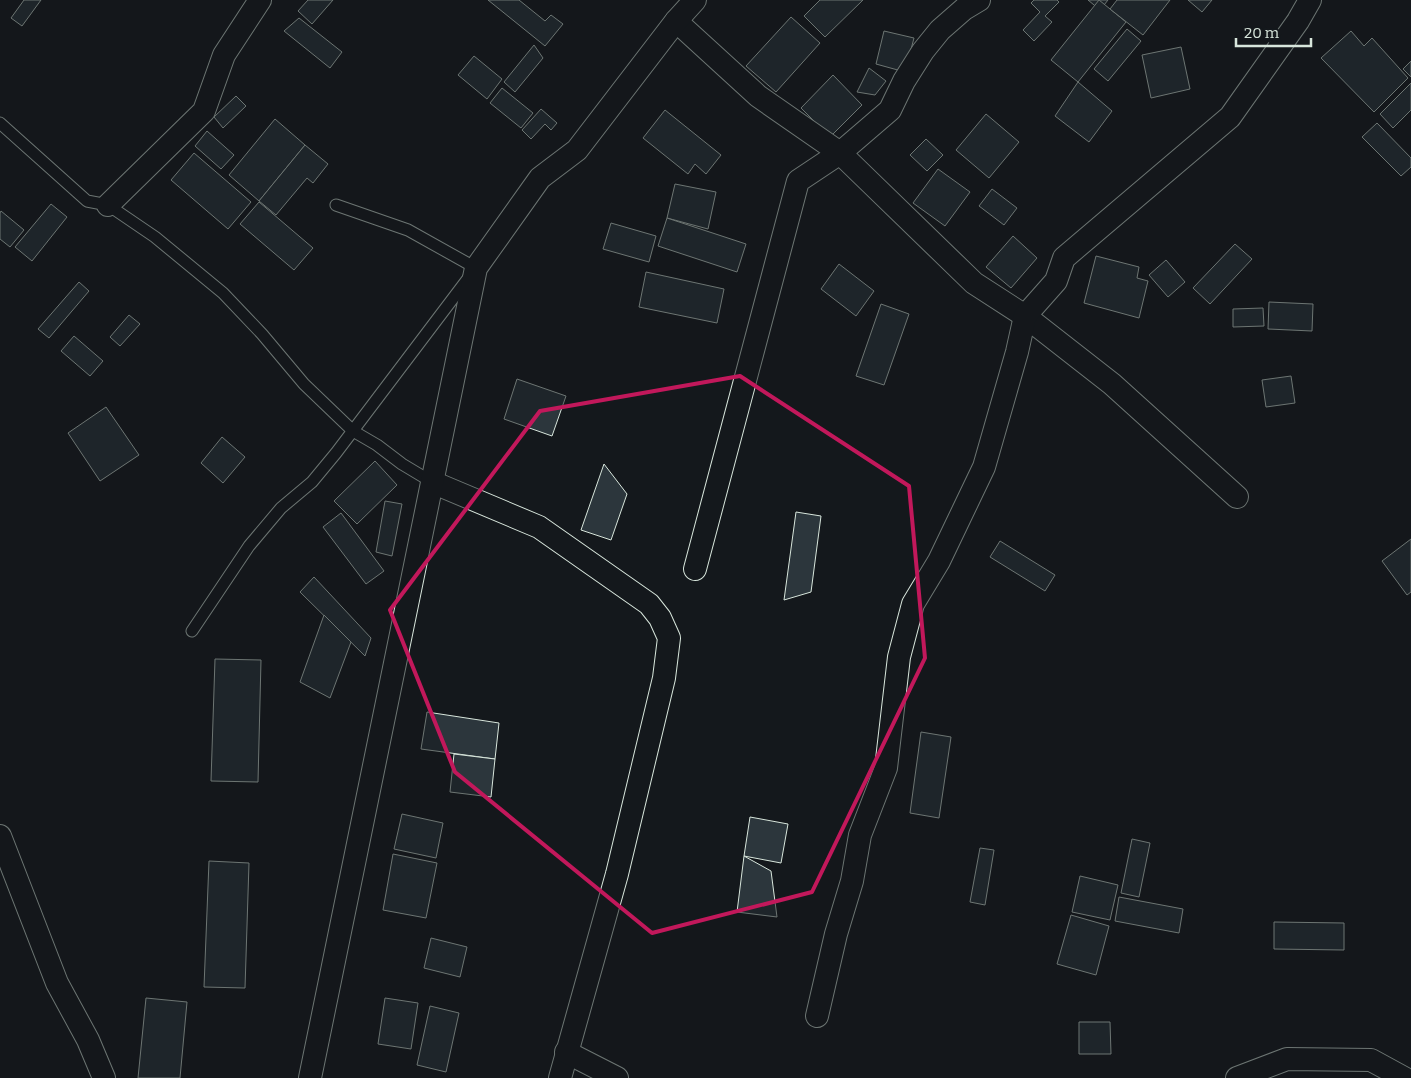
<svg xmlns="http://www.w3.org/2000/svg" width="1411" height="1078" font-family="Bitter,serif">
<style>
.building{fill:#2c363c;stroke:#d8e6dc}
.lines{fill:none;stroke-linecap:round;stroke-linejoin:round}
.service-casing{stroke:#d8e6dc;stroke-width:13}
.minor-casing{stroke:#d8e6dc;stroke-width:24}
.service{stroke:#14181c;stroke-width:11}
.minor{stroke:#14181c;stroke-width:22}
.marked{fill:none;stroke:#c2185b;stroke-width:4;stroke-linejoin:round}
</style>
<rect width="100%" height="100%" fill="#14181c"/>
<g class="building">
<path d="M24,0H41L22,26L11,18Z"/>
<path d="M308,0H333L312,24L298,11Z"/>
<path d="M488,0H519L545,21L551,15L563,24L545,46Z"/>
<path d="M820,0H863L825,37L804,16Z"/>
<path d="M1034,0H1057L1059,2L1045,16L1052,22L1034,41L1023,30L1040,12L1031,3Z"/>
<path d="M1088,0H1108L1100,10Z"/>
<path d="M1099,0L1126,22L1078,82L1051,60Z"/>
<path d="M1117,0H1170L1143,35L1110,9Z"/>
<path d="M1188,0H1212L1202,12Z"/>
<path d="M791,17L820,43L776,92L746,66Z"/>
<path d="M299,18L342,52L330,68L284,31Z"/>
<path d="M1127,29L1141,41L1108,81L1094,69Z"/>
<path d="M884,31L914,38L905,72L876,64Z"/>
<path d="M1351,31L1364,46L1372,38L1408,78L1374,112L1321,58Z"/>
<path d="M534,45L543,58L515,92L504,82Z"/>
<path d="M1181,47L1190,89L1151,98L1142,55Z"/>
<path d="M474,56L502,79L487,99L458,75Z"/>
<path d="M1411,61V77L1403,69Z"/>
<path d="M869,68L886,81L875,95L857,92Z"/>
<path d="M833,75L862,105L830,137L801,108Z"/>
<path d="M1078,82L1112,111L1089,142L1055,116Z"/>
<path d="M1411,83V110L1393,128L1380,114Z"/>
<path d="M502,88L533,113L521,128L490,103Z"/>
<path d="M236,96L246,106L223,128L214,117Z"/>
<path d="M541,109L557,123L551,130L545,124L531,139L522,130Z"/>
<path d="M665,110L721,155L706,174L695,164L688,174L643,138Z"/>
<path d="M986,114L1019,142L989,178L956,150Z"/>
<path d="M275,119L305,145L259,201L229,175Z"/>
<path d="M1377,123L1411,158V167L1401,176L1362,137Z"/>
<path d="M207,131L234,155L221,169L195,146Z"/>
<path d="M926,139L943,155L927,171L910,155Z"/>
<path d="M305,145L328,164L313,183L307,178L276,215L259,201Z"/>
<path d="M194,153L251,202L228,229L171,180Z"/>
<path d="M938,169L970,192L945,226L913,203Z"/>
<path d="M675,184L716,192L708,229L667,218Z"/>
<path d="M992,189L1017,208L1004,225L979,206Z"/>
<path d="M259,202L313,248L294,270L240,224Z"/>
<path d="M51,204L67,217L32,261L15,247Z"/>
<path d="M1,211L24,230L10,247L0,239V213Z"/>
<path d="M667,218L746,244L737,272L658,246Z"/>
<path d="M611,223L656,236L649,262L603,249Z"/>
<path d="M1013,236L1037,258L1011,288L986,267Z"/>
<path d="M1235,244L1252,259L1210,304L1193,288Z"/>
<path d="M1096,256L1139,267L1137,278L1148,281L1139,318L1084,303Z"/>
<path d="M1166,260L1185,282L1168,297L1149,275Z"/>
<path d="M839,264L874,291L856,316L821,289Z"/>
<path d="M646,272L724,289L717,323L639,307Z"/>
<path d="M79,282L89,291L49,338L38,329Z"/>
<path d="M1269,302L1313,304L1312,331L1268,329Z"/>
<path d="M881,304L909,314L884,385L856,376Z"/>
<path d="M1263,308L1264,326L1233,327V309Z"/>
<path d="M129,315L140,324L120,346L110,337Z"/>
<path d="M74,336L103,361L90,376L61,351Z"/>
<path d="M1291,376L1295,403L1266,407L1262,380Z"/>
<path d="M517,379L566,396L552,436L504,419Z"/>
<path d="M106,407L139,455L100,481L68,433Z"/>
<path d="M222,437L245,457L223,483L201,463Z"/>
<path d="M375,461L397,485L357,524L334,501Z"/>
<path d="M604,464L627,494L611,540L581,530Z"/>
<path d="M385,501L402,504L392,556L376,552Z"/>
<path d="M796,512L821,516L811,592L784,600Z"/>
<path d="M341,513L384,571L366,584L323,527Z"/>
<path d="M1411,539V592L1407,595L1382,561Z"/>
<path d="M1000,541L1055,575L1045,591L990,557Z"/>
<path d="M314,577L371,638L365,656L300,592Z"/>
<path d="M324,615L351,642L330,698L300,682Z"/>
<path d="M215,659L261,660L258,782L211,781Z"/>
<path d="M427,712L499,723L495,759L421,749Z"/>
<path d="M921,732L951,737L939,818L910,813Z"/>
<path d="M454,754L495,759L491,797L450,792Z"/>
<path d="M402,814L443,823L436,858L394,849Z"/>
<path d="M750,817L788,824L781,863L744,856Z"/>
<path d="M1132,839L1150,843L1139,897L1121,893Z"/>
<path d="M980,848L994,850L985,905L970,902Z"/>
<path d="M393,854L437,863L426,918L383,910Z"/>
<path d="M744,856L771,871L777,917L737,912Z"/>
<path d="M209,861L249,863L245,988L204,987Z"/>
<path d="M1080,876L1118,885L1110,920L1072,912Z"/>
<path d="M1119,897L1183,909L1179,933L1115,921Z"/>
<path d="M1071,915L1109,926L1096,975L1057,964Z"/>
<path d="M1274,922L1344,923V950L1274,949Z"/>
<path d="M431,938L467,947L460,977L424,968Z"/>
<path d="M146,998L187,1002L180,1078H138Z"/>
<path d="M385,998L418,1003L411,1049L378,1044Z"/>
<path d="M430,1006L459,1013L446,1072L417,1065Z"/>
<path d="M1079,1022H1110L1111,1054H1079Z"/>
</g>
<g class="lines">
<g class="service-casing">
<g id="service">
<path d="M0,123L87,201L108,205L155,237L223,293L262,334L304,384L353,431L377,445L402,464L432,482"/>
<path d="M192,631L249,546L281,508L312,482L336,453L476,268L408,230L336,205"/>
</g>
</g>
<g class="minor-casing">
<g id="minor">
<path d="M676,21L758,96L840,153L890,110L904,81L923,51L940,30L964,9L979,0"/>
<path d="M108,205L204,111L224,55L260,0"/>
<path d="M432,482L539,527L649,604L660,618L669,638L664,678L617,874L560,1078"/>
<path d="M695,569L798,181L840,153L974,283L1025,316L1112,384L1237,497"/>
<path d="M0,836L57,983L88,1040L104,1078"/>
<path d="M817,1016L836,934L852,881L860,835L886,768L899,657L913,604L939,561L984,467L1017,352L1025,316L1056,281L1064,258L1230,117L1298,21L1310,0"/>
<path d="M566,1052L617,1078"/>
<path d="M310,1078L476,268L540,178L577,150L676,21L695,0"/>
<path d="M1237,1078L1287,1059L1371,1060L1404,1078"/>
</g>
</g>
<use href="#service" class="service"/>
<use href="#minor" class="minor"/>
</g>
<path d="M0 0H1411V1078H0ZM740,376L909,486L925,658L812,892L652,933L455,772L390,610L540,411Z" fill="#14181c" fill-opacity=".55" fill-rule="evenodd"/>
<path class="marked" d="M740,376L909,486L925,658L812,892L652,933L455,772L390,610L540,411Z"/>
<path d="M1236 38v8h75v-8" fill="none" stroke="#d8e6dc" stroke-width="2.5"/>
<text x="1244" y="38" font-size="15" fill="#d8e6dc" stroke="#14181c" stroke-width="4" paint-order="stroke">20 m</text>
</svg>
